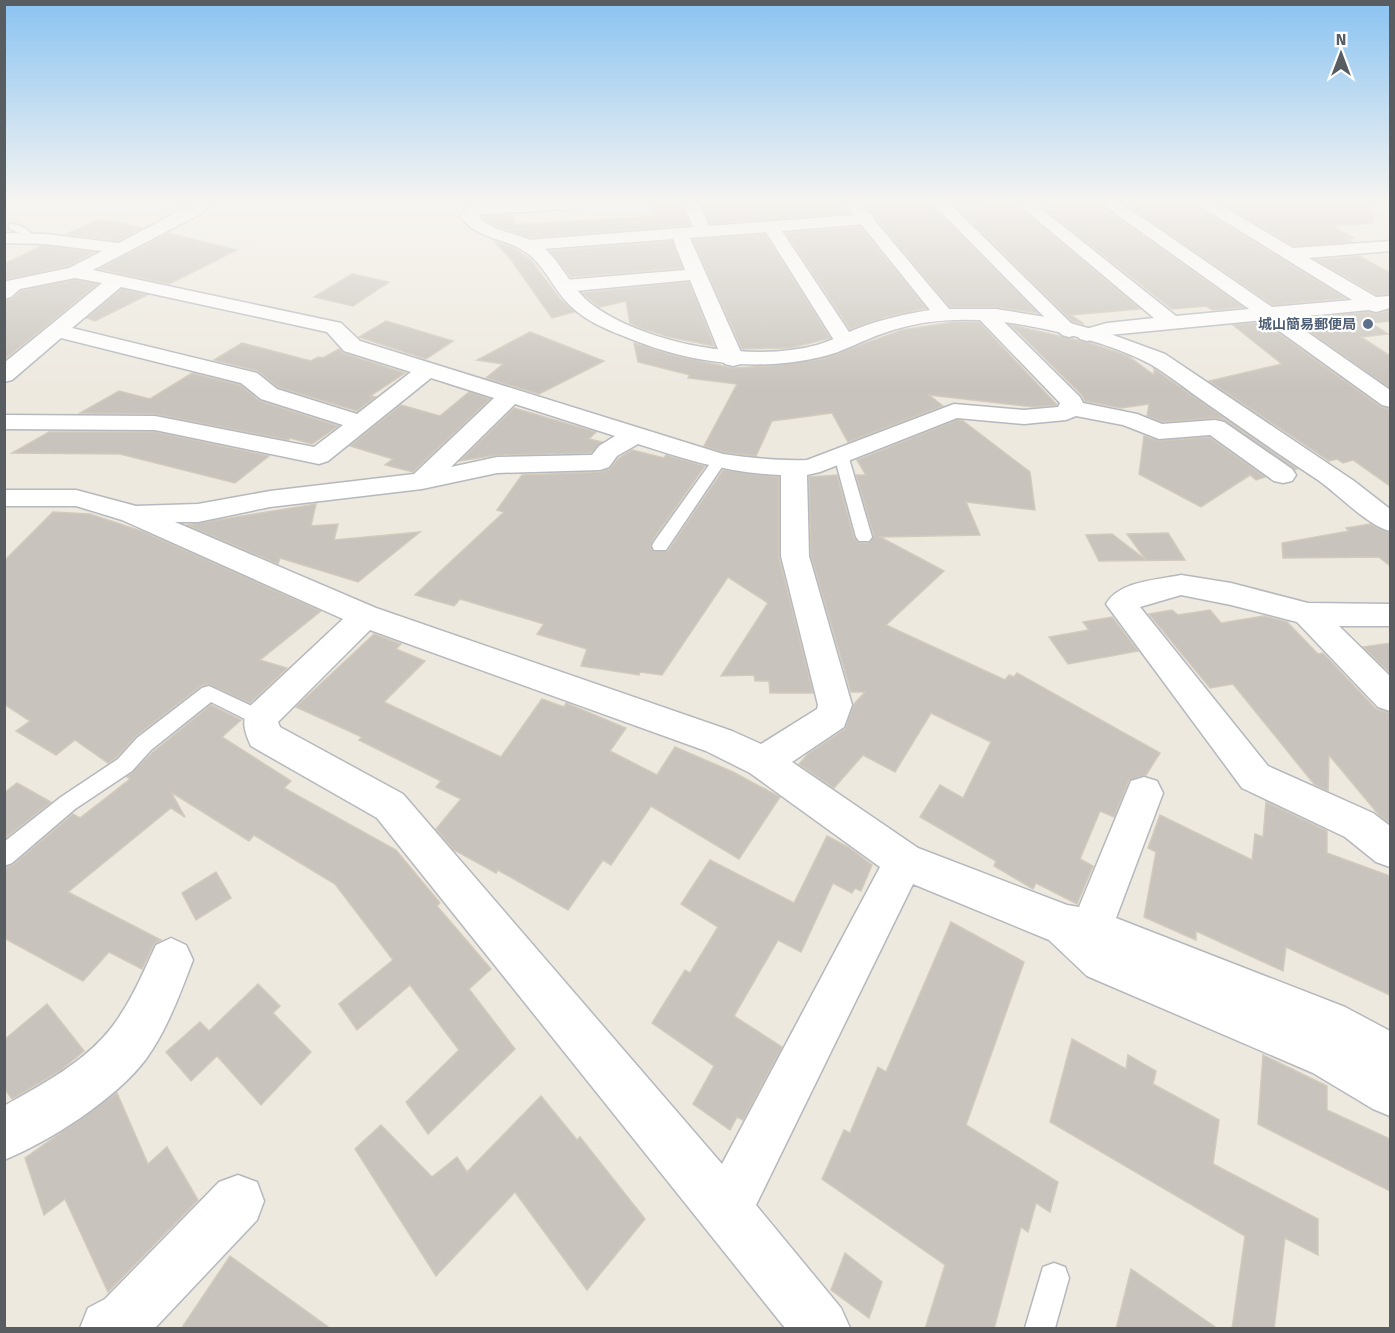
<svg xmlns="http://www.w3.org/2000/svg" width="1395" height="1333" font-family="'Fira Sans','Noto Sans JP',sans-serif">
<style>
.building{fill:#c8c3bc;stroke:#d2cabd;stroke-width:1.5}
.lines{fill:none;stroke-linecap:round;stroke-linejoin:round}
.service-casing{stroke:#b5b8bd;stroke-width:3}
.minor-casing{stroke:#b5b8bd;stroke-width:3}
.tertiary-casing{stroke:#b5b8bd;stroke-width:3}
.service{fill:#fff;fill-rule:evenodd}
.minor{fill:#fff;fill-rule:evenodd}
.tertiary{fill:#fff;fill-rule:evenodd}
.service-dot{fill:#5c6f8a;stroke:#fff;stroke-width:2}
.labels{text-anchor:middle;stroke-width:4.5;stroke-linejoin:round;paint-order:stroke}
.far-service-label{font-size:14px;font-weight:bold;fill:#4e5e75;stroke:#fff;text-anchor:end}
</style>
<rect width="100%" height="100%" fill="#ede9df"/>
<g class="building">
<path d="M651,203H681L690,225L530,238L494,225L482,217L513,215L515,225L655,216Z"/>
<path d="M701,203H842L849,213L710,224Z"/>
<path d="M863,203H930L1038,313L996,307H950Z"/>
<path d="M1037,203H1101L1104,208L1243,307L1213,310L1206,306L1172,309Z"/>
<path d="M1124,203H1196L1199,208L1345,298L1273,305Z"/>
<path d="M1221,203H1372L1373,223L1332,226L1354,238L1347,239L1352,242L1294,246Z"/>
<path d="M1015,204L1016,205L1140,309L1071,315L1084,324L1072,321L958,209Z"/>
<path d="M100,219L143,228L119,241L67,234Z"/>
<path d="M860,227L926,308L885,317L850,329L786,233Z"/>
<path d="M168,233L237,250L169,284L100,269Z"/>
<path d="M765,234L830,338L791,348L742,349L693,240Z"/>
<path d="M494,241L514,248L530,259L561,300L574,312L552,318L512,261Z"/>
<path d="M672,241L682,268L571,277L550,251Z"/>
<path d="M42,246H45L94,252L68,266L4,280V264Z"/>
<path d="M1359,256L1390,273V294L1377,295L1316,260Z"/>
<path d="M352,274L389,282L353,306L314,297Z"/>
<path d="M75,280L97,284L4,360V301L12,299L21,291Z"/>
<path d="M689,282L714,346L669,337L640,328L630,323L626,301L600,307L582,293Z"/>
<path d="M122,289L147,295L95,321L87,318Z"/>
<path d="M1390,310V321L1371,323L1388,334L1361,337L1390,356V388L1293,320L1369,312L1377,314Z"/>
<path d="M386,321L453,341L426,359L359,337Z"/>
<path d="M954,322H979L1057,405L1034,407L929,395L943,406L848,442L832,413L772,421L756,456L723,452L704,446L737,384L688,378L690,375L638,362L634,343L669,354L732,368L770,366L822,359L902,330Z"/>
<path d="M1263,322L1381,407L1390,409V486L1353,460L1343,463L1337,459L1329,461L1209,381L1282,364L1233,325Z"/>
<path d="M1011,325L1090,343L1128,356L1154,375V369L1297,469L1295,470L1224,420L1215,418L1162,422L1147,416L1149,404L1121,408L1085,401L1082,395Z"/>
<path d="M530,332L604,361L539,394L486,378L503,364L477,360Z"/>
<path d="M242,343L311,361L318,357L323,358L339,349L343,353L405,373L370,396L375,397L357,411L278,387L258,371L214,360Z"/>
<path d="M192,373L240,385L260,401L338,426L312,444L290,438L288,440L155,414L80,413L119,391L150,399Z"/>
<path d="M469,392L490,399L413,472L385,465L393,459L350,446L401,405L440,416Z"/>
<path d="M514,408L596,432L589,439L602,442L591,453L497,455L460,461Z"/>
<path d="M957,420L963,421L1030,472L1035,510L966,502L980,535L880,537L944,571L886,625L1005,680L1009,675L1014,677L1017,673L1160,753L1146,775L1129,780L1114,817L1100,811L1080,859L1093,866L1077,904L1036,883L1033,889L994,866L996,861L920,817L940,785L963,798L991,742L931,713L895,772L863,755L834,788L799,764L808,754L845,729L854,704L865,692H851L811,556L809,477L837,475L854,538L859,543H869L874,536L856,475H866L857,460Z"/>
<path d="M49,432H155L269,456L235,483L120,454L12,453Z"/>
<path d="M1144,436L1159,441L1209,437L1265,477L1256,480L1250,475L1201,507L1139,474Z"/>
<path d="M632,450L664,458L666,455L705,466L652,541L650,547L654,552L668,551L723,470L779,477V557L813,693H770L769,681H755L754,675L721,676L768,603L728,577L662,675L640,672L639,675L581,666L587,649L537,634L544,624L460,599L454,606L415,595L504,512L497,510L522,475L601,472L610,469L619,458Z"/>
<path d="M316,504L311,526L338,524L334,540L420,532L358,582L280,558L278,564L187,525Z"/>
<path d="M53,512L90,514L144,532L321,611L260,660L287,668L250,703L208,684L201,686L136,736L117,757L108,763L75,740L56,755L16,731L30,721L4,704V561Z"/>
<path d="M1370,524L1390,533V566L1379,557L1283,558L1282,543L1349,531L1346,528Z"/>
<path d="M1168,533L1185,560L1099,561L1086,535L1112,534L1146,560L1127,534Z"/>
<path d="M1172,610L1178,615L1210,610L1221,623L1264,616L1287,622L1318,654L1323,653L1376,709L1390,713V824L1379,815L1329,755L1328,791L1314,784L1233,684L1210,688L1149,614Z"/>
<path d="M1112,617L1138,651L1068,664L1049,637L1089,630L1083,622Z"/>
<path d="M374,634L401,644L396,649L425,661L384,702L501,757L542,699L564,707L566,703L626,728L610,751L657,775L675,747L733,772L780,797L739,859L651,806L611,865L603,860L568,910L498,870L496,873L454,850L436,829L461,799L436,787L441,781L359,740L362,737L296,707Z"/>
<path d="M1390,643V673L1363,647Z"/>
<path d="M211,705L241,720L222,737L291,781L284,788L396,850L440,903L437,906L491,969L469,989L515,1049L428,1134L406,1102L459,1050L410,985L357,1030L339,1004L393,960L335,884L254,835L249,841L171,792L185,817L171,808L68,892L161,940L154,944L142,969L109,952L83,981L4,938V868L13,865L73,814L80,818L130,779L127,777L153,752Z"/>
<path d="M17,783L51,802L4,839V793Z"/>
<path d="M1266,802L1327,831V853L1390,876V995L1286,947L1283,971L1196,931V940L1144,917L1156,852L1148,848L1160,815L1252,860L1255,834L1263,837Z"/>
<path d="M827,836L848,847L872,865L861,891L855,888L852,893L833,883L801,952L778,940L734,1016L782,1047L743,1120L737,1117L730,1130L693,1104L714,1066L652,1023L685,970L690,973L718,927L681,904L710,860L794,903Z"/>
<path d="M216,872L231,898L196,920L182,893Z"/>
<path d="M951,922L1024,962L966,1125L1058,1182L1050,1212L1036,1203L1028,1232L1021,1227L994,1329H925L945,1265L822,1179L844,1130L850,1133L878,1067L886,1072Z"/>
<path d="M258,984L280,1006L273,1013L311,1052L261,1105L217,1056L191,1081L166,1052L200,1022L209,1031Z"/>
<path d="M47,1004L84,1051L61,1070L12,1099L4,1088V1040Z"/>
<path d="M1072,1039L1126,1069L1128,1055L1156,1071L1153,1084L1219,1120L1213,1164L1318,1219V1255L1285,1238L1274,1329H1232L1245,1236L1050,1122Z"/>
<path d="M1263,1055L1327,1086V1110L1390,1139V1191L1258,1124Z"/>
<path d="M117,1093L148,1164L167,1147L198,1200L108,1292L65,1199L44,1215L25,1158Z"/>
<path d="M541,1096L577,1140L580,1137L645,1219L587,1290L515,1192L436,1276L355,1149L381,1125L432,1177L457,1157L467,1172Z"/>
<path d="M845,1253L882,1282L869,1318L831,1290Z"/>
<path d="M230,1256L331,1329H181Z"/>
<path d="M1131,1269L1218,1329H1116Z"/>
</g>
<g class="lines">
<g class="service-casing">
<g id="service">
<path d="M9,224C19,223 30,230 35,238L27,240L23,235L9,228Z"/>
<path d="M841,451L848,455L872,537L869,541H859L856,537L834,455Z"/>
<path d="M719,457L726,461L666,550H654L652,546L654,542L714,458Z"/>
<path d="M209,686L267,713L270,718L267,723L260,726L253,723L211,702L151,750L132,771L75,809L12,863L4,866V842L61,797L118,759L137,738L202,688Z"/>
<path d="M1054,1263L1065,1267L1069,1278L1055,1328H1025L1043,1267Z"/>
</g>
</g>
<g class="minor-casing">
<g id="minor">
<path d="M194,203H212L200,214L93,270L341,323L360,341L723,454C751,458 779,461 807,460L954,404L1024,410L1058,407L1060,403L980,320L977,316L980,312H994L1080,397L1083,403L1137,414L1162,424L1215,420L1224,422L1292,469L1296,475L1292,481L1283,483L1274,481L1210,435L1159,439L1123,425L1076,416L1066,420L1024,424L957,418L820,472L807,475L809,556L852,705L844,727L792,762L918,848L1067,905L1079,907L1131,781L1144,777L1157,781L1163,793L1116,918L1345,1007L1390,1031V1116L1373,1109L1313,1073L1087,976L1049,940L913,884L756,1205L841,1308L850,1328H785L377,818L251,746C245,733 241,722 248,708L343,619L122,520L76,506H4V490H76L136,506L198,504L270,491L414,474L494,398L431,378L328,461L319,464L155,430L4,429V415L155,416L314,447L343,425L261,399L241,383L61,338L12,380L4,382V363L102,283L75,278L20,289L11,297L4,299V283L7,281L69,268L102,251L45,244L4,243V233L45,234L119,243ZM121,287L327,332L344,351L411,372L357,414L277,389L257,373L72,328ZM515,404L615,436L599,446L592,455L497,457L451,467ZM638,444C688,460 728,473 781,475V556L818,705L817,709L761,744L732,731L376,608L175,522H198L270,507L422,489L497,473L600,470L609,467L617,456ZM370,630L706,751L750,773L880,867L722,1164L403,794L280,727L278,722Z"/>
<path d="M512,203H591L583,208L472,215L464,210L472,205Z"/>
<path d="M683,203H699L709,226L866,214L872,215L874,219L866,224L782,231L855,341L851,345L844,347L837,345L766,232L690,238L744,359L741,364L733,366L725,364L722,359L690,280L565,292L558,290L555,286L558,282L565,280L685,270L673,239L529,250L523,249L520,245L523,241L529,240L693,227Z"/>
<path d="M932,203H949L1079,331L1107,323L1154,318L1017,203H1034L1176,316L1249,309L1105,206L1103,203H1121L1272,307L1352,300L1200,206L1198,203H1217L1293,248L1390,241V251L1309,258L1376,297L1390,296V308L1376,312L1369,310L1287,318L1390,390V407L1382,405L1264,320L1109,335L1087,341L1080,339L1077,335L1069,337L1062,335Z"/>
<path d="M1181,575L1231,583L1308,603L1390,604V626H1339L1390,676V711L1378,707L1297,622L1231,605L1181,595L1140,607L1268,766L1373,813L1390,826V867L1376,862L1345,837L1242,788L1106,604C1119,581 1157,580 1181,575Z"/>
<path d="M171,938L186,945L193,960C180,994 167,1030 146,1059C117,1098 49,1142 4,1160V1106C43,1084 85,1062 112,1027C131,1002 143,973 156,945Z"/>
<path d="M238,1175L257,1182L264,1201L257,1220L155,1328H80L88,1308L105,1299L219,1182Z"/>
</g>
</g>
<g class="tertiary-casing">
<path id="tertiary" d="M469,203H485L478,216C495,235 523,232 543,247C562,263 571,288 590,303C644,345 752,363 817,345C832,341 845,333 859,328C882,319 906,314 930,310L844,203H860L949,309H996L1052,318L1113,335L1165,354L1354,481L1390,509V531C1368,526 1338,494 1318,480C1280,455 1243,429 1206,403C1187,390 1169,375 1150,364C1115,345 1064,332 1024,325C979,317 929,317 884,333C863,340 843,352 821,357C754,373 684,362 621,335C605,329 588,321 575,310C557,296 549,273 532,257C511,237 479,242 461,217Z"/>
</g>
<use href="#service" class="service"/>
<use href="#minor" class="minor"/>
<use href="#tertiary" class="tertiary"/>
</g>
<linearGradient id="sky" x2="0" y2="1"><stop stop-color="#8ac3f1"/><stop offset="0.52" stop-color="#f7f5f1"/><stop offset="1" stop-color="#f7f5f1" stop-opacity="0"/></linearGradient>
<rect width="1395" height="389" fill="url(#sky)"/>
<circle class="service-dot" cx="1368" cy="324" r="6"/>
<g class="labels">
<g class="far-service-label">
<text x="1356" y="329">城山簡易郵便局</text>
</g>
</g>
<rect width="1395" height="1333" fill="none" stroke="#585d62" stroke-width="12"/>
<g transform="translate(1341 54)" stroke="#ffffff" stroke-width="4.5" paint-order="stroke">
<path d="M0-4.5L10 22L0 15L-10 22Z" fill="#585d62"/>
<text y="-9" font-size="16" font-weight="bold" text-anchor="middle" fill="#585d62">N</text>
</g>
</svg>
